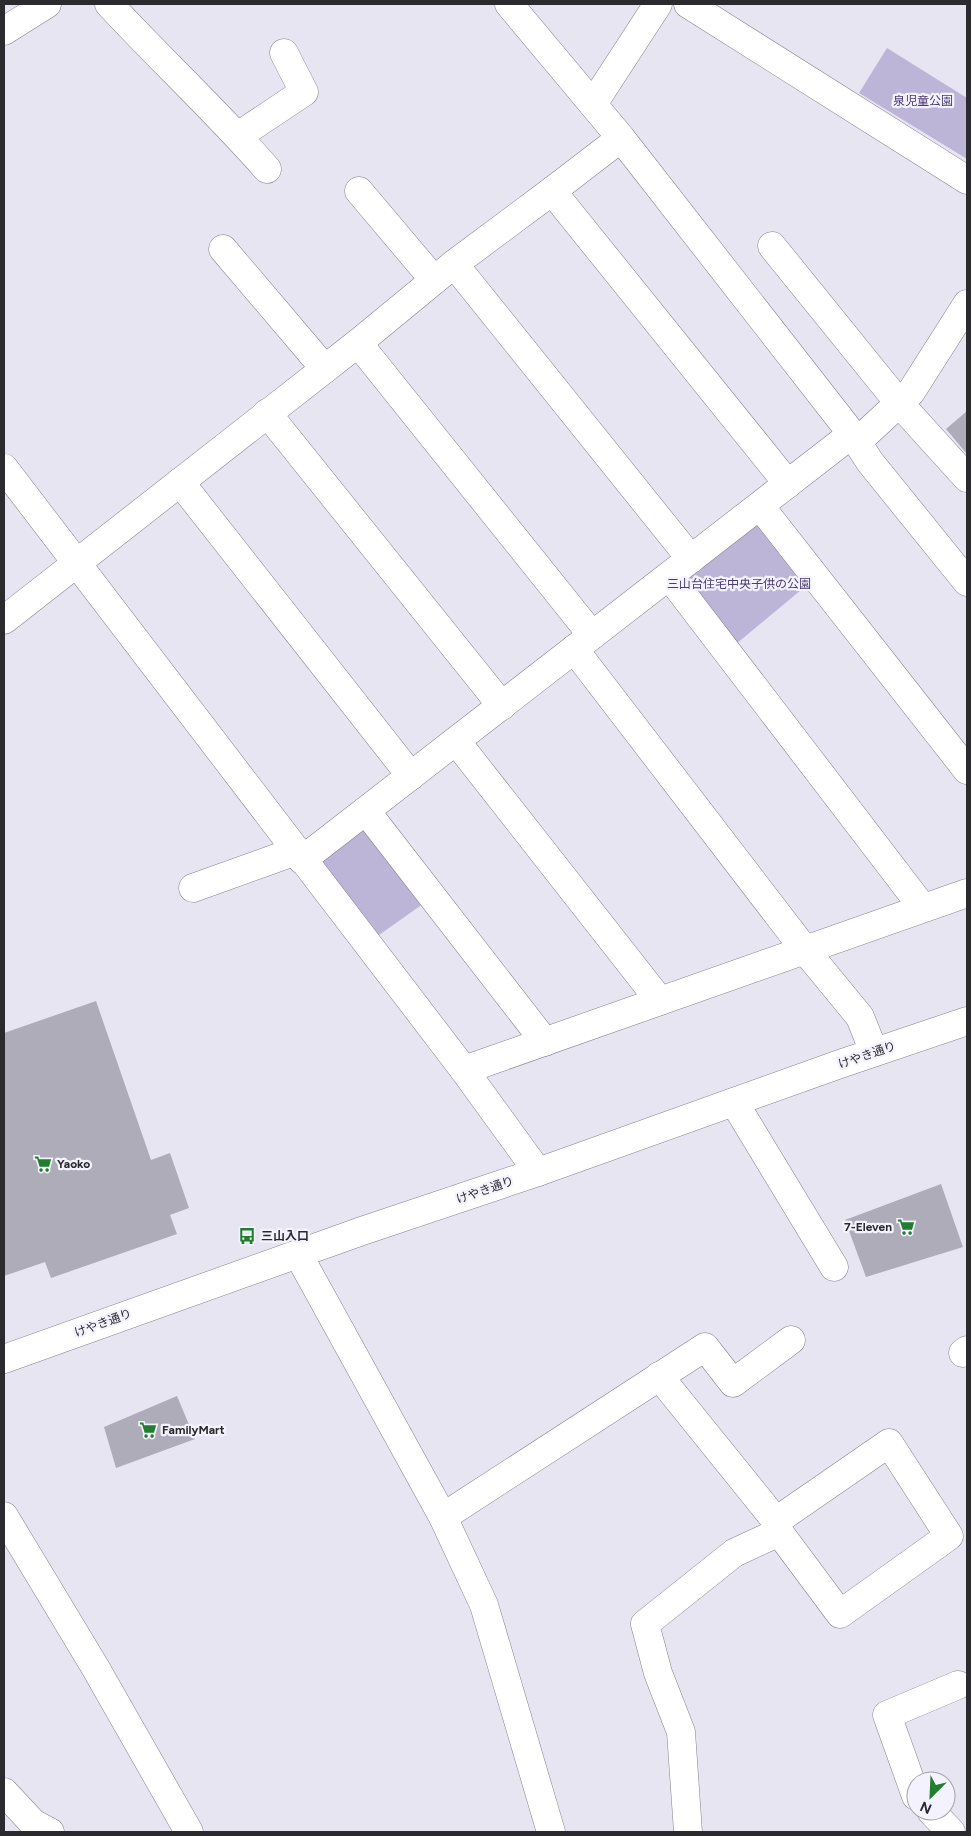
<svg xmlns="http://www.w3.org/2000/svg" width="971" height="1836" font-family="Figtree,'Noto Sans JP',sans-serif">
<style>
.green{fill:#bdb5d8}
.building{fill:#aeacb8}
.lines{fill:none;stroke-linecap:round;stroke-linejoin:round}
.minor-casing{stroke:#84818d;stroke-width:29}
.minor{stroke:#fff;stroke-width:28}
.labels{text-anchor:middle;stroke-width:4.5;stroke-linejoin:round;paint-order:stroke}
.park-label{font-size:12px;fill:#4b3b72;stroke:#f4f2fd}
.street-label{font-size:12px;fill:#2b2a2f;stroke:#f4f2fd}
.poi-label{font-size:12px;font-weight:bold;fill:#2b2a2f;stroke:#f4f2fd;text-anchor:start}
</style>
<rect width="100%" height="100%" fill="#e7e5f2"/>
<g class="green">
<path d="M887,48L967,98V159L859,93Z"/>
<path d="M751,518L813,580L730,649L682,585L684,570Z"/>
<path d="M369,825L427,901L372,940L318,870L319,855Z"/>
</g>
<g class="building">
<path d="M967,411V454L946,429Z"/>
<path d="M96,1001L151,1160L170,1153L189,1208L170,1215L177,1234L51,1278L45,1262L4,1276V1033Z"/>
<path d="M941,1184L963,1247L866,1277L845,1220Z"/>
<path d="M177,1396L195,1439L116,1468L104,1427Z"/>
</g>
<g class="lines">
<g class="minor-casing">
<g id="minor">
<path d="M109,4C161,60 217,112 267,169"/>
<path d="M509,4L621,138L852,434L870,462L967,582"/>
<path d="M688,4L967,180"/>
<path d="M4,31L47,4"/>
<path d="M593,104L658,4"/>
<path d="M238,136L304,92L284,53"/>
<path d="M359,191L434,280"/>
<path d="M552,191L788,484"/>
<path d="M772,246L899,403L967,478"/>
<path d="M223,249L325,369"/>
<path d="M454,264L691,559"/>
<path d="M358,343L592,635"/>
<path d="M267,413L502,706"/>
<path d="M857,442L911,392L967,304"/>
<path d="M4,468L464,1070L538,1172"/>
<path d="M180,482L411,776"/>
<path d="M760,506L967,770"/>
<path d="M669,576L923,908"/>
<path d="M4,620L358,343L454,264L552,191L621,138"/>
<path d="M574,649L805,950L860,1017L874,1052"/>
<path d="M456,741L660,1001"/>
<path d="M366,811L545,1042"/>
<path d="M302,860L852,434"/>
<path d="M193,888L296,851"/>
<path d="M464,1070L967,893"/>
<path d="M734,1102L834,1267"/>
<path d="M298,1254L443,1517L484,1605L551,1832"/>
<path d="M963,1353L967,1350"/>
<path d="M4,1359L362,1231L538,1172L840,1064L967,1021"/>
<path d="M659,1376L776,1521L779,1532L840,1614L949,1536L889,1443L776,1521"/>
<path d="M4,1516L95,1667L189,1832"/>
<path d="M443,1517L705,1347L733,1383L791,1340"/>
<path d="M4,1792L33,1823L50,1832"/>
<path d="M916,1796L887,1715L958,1685"/>
<path d="M931,1811L951,1832"/>
<path d="M688,1832L681,1732L658,1673L645,1624L734,1553L779,1532"/>
</g>
</g>
<use href="#minor" class="minor"/>
</g>
<defs>
<g id="supermarket-bare" transform="scale(1.35)"><path d="M-6-5.5h2.5l.6 2H6L4.5 2H-2.5L-4.4-4H-6ZM-1.5 3.2a1.3 1.3 0 1 0 .1 0ZM3 3.2a1.3 1.3 0 1 0 .1 0Z" fill="#207e2f" stroke="#f4f2fd" stroke-width="2.5" paint-order="stroke"/></g>
<g id="bus-bare" transform="scale(1.35)"><path d="M-5-6H5V4H4V6H2V4H-2V6H-4V4H-5ZM-3.5-4V0h7V-4ZM-3.5 1.2v1.5H-2V1.2ZM2 1.2v1.5H3.5V1.2Z" fill="#207e2f" stroke="#f4f2fd" stroke-width="2.5" paint-order="stroke"/></g>
</defs>
<g fill-rule="evenodd">
<use href="#supermarket-bare" x="43" y="1164"/>
<use href="#supermarket-bare" x="906" y="1227"/>
<use href="#bus-bare" x="247" y="1236"/>
<use href="#supermarket-bare" x="148" y="1430"/>
</g>
<g class="labels">
<g class="park-label">
<text x="923" y="105">泉児童公園</text>
<text x="739" y="588">三山台住宅中央子供の公園</text>
</g>
<g class="street-label">
<text transform="translate(867 1055) rotate(-19)" y="4">けやき通り</text>
<text transform="translate(485 1190) rotate(-19)" y="4">けやき通り</text>
<text transform="translate(103 1323) rotate(-20)" y="4">けやき通り</text>
</g>
<g class="poi-label">
<text x="57" y="1168">Yaoko</text>
<text x="892" y="1231" text-anchor="end">7-Eleven</text>
<text x="261" y="1240">三山入口</text>
<text x="162" y="1434">FamilyMart</text>
</g>
</g>
<rect width="971" height="1836" fill="none" stroke="#2b2a2f" stroke-width="10"/>
<g transform="translate(931 1796) rotate(204)"><circle r="24" fill="#f4f2fd" stroke="#a4a2ab"/>
<path d="M0-4L9 19L0 12L-9 19Z" fill="#207e2f"/>
<text y="-8" font-size="14" font-weight="bold" text-anchor="middle" fill="#2b2a2f">N</text>
</g>
</svg>
